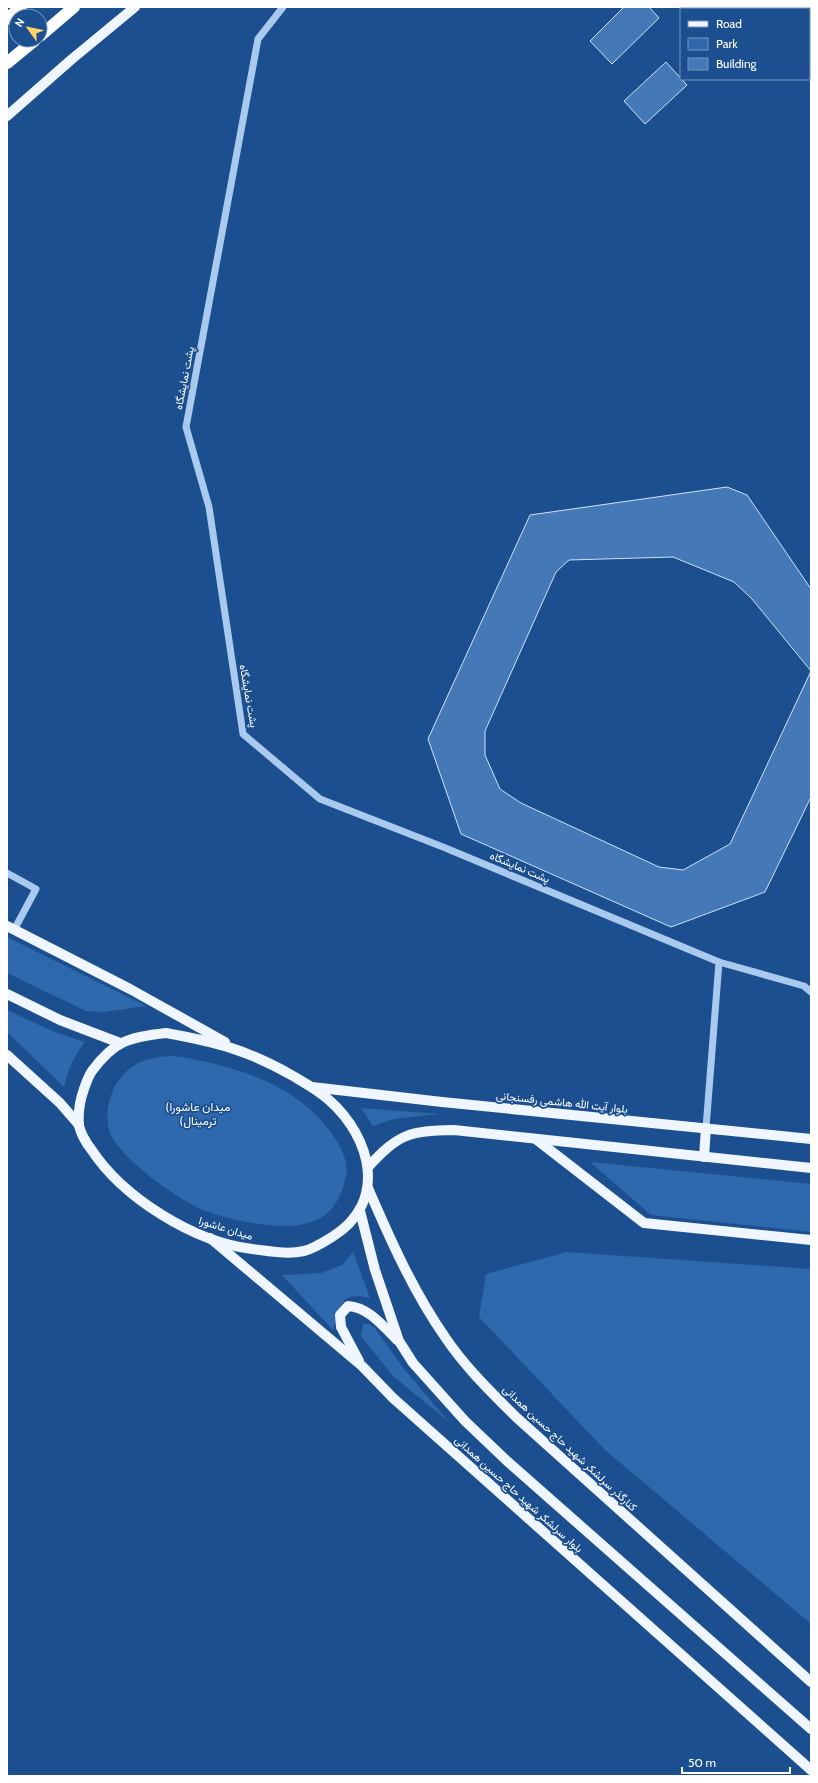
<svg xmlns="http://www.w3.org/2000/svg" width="818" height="1783" font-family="Cabin,Vazirmatn,sans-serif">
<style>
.green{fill:#2e69ad}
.building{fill:#4478b7;stroke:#cfe3fa;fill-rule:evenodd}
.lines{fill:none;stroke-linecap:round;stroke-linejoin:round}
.minor{stroke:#a9c9ee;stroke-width:7}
.major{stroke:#f0f6ff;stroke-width:10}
.highway{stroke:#fff;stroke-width:12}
.labels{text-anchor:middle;stroke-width:3.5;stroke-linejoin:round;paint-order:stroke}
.street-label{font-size:11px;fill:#fff;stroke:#1b4f8f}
.neighbourhood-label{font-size:12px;fill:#fff;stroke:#1b4f8f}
</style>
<rect width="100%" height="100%" fill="#1b4f8f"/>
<g class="green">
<path d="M7,937L146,1006L104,1012L86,1011L7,973Z"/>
<path d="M7,1010L52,1031L85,1042C74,1056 68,1070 64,1087L7,1032Z"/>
<path d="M171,1056C213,1060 272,1077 305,1105C322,1119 340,1140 346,1162C348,1171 345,1182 342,1190C330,1225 300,1228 268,1225C246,1223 224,1218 203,1210C176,1198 122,1160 110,1133C105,1119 108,1099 115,1086C129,1063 146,1057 171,1056Z"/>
<path d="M361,1108L439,1114L394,1119L373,1126Z"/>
<path d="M590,1162L811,1184V1232L651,1215Z"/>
<path d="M353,1252L370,1298C339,1291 341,1305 333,1330L282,1275L321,1273L342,1265Z"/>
<path d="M567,1252L811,1269V1624L604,1449L479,1317L486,1274Z"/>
<path d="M363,1324H369L374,1327L404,1369L449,1422L393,1376L361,1336Z"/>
</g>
<g class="building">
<path d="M624,7H649L659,18L612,64L590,41Z"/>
<path d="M666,62L687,85L645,124L624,101Z"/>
<path d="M727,487L747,495L811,589V797L765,892L671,927L461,834L428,739L530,515ZM673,557L734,582L752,599L811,671L730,844L683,870L659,867L521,803L500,789L485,755V731L556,572L569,560Z"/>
</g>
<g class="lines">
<g class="minor">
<path d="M283,7L258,39L186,427L209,507L243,734L320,799L443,847L719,962L706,1128"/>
<path d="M7,873L36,889L14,930"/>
<path d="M719,962L804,986L811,992"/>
</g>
<g class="major">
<path d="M7,116L72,59L135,7"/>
<path d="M7,926L130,989L225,1042"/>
<path d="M7,994L60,1020L120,1043"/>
<path d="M166,1033C216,1042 248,1050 293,1076C305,1083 318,1090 329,1100C372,1138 388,1203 332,1237C324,1242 313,1249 304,1251C287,1255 269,1251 252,1249C194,1242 123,1198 91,1149C86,1143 80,1132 79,1125C78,1114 80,1100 84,1089C86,1083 88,1077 92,1071C114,1041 129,1037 166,1033Z"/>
<path d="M7,1055L60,1103L79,1125"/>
<path d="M312,1087L442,1102L811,1139"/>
<path d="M537,1140L644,1223L811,1240"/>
<path d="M704,1157L706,1128"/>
<path d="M368,1167C399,1134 408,1131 454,1130L811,1168"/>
<path d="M368,1188C390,1239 413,1291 445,1337C465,1367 491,1392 516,1417L811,1682"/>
<path d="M360,1211L375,1270L399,1341L413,1363L465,1421L507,1461L811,1729"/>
<path d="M210,1238L362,1366L393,1398L811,1770"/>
<path d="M359,1361L341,1327L340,1315L348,1306C368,1307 383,1326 397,1340"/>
</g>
<g class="highway">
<path d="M7,19L21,7"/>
<path d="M40,36L74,7"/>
<path d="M7,63L35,40"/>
</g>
</g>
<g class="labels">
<g class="street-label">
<text transform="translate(184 378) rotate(-79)" y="4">پشت نمایشگاه</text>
<text transform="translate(249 696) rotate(80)" y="4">پشت نمایشگاه</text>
<text transform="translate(520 867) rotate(23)" y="4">پشت نمایشگاه</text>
<text transform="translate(562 1102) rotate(6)" y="4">بلوار آیت الله هاشمی رفسنجانی</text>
<text transform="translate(226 1228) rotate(17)" y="4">میدان عاشورا</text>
<text transform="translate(570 1448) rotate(43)" y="4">کنارگذر سرلشکر شهید حاج حسین همدانی</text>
<text transform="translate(519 1494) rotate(42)" y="4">بلوار سرلشکر شهید حاج حسین همدانی</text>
</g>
<g class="neighbourhood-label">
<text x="198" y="1111">(میدان عاشورا<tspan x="198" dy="14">(ترمینال</tspan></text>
</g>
</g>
<rect width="818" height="1783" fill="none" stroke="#ffffff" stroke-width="16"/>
<rect x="680" y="8" width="130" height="72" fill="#1b4f8f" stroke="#7695bc"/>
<rect x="688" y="21" width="20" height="6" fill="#f0f6ff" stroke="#7695bc"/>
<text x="716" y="28" font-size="12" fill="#ffffff">Road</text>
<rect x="688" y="38" width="20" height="12" fill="#2e69ad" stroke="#7695bc"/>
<text x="716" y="48" font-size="12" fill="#ffffff">Park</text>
<rect x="688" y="58" width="20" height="12" fill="#4478b7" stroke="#7695bc"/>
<text x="716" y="68" font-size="12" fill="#ffffff">Building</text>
<g transform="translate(28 28) rotate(303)"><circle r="19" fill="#1b4f8f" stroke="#7695bc"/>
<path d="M0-3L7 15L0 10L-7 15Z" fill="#ffd166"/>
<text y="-6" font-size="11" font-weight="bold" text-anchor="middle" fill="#ffffff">N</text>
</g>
<path d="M682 1767v6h108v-6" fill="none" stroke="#ffffff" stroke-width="2"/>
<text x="688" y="1767" font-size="12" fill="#ffffff" stroke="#1b4f8f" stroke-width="3" paint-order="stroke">50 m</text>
</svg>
